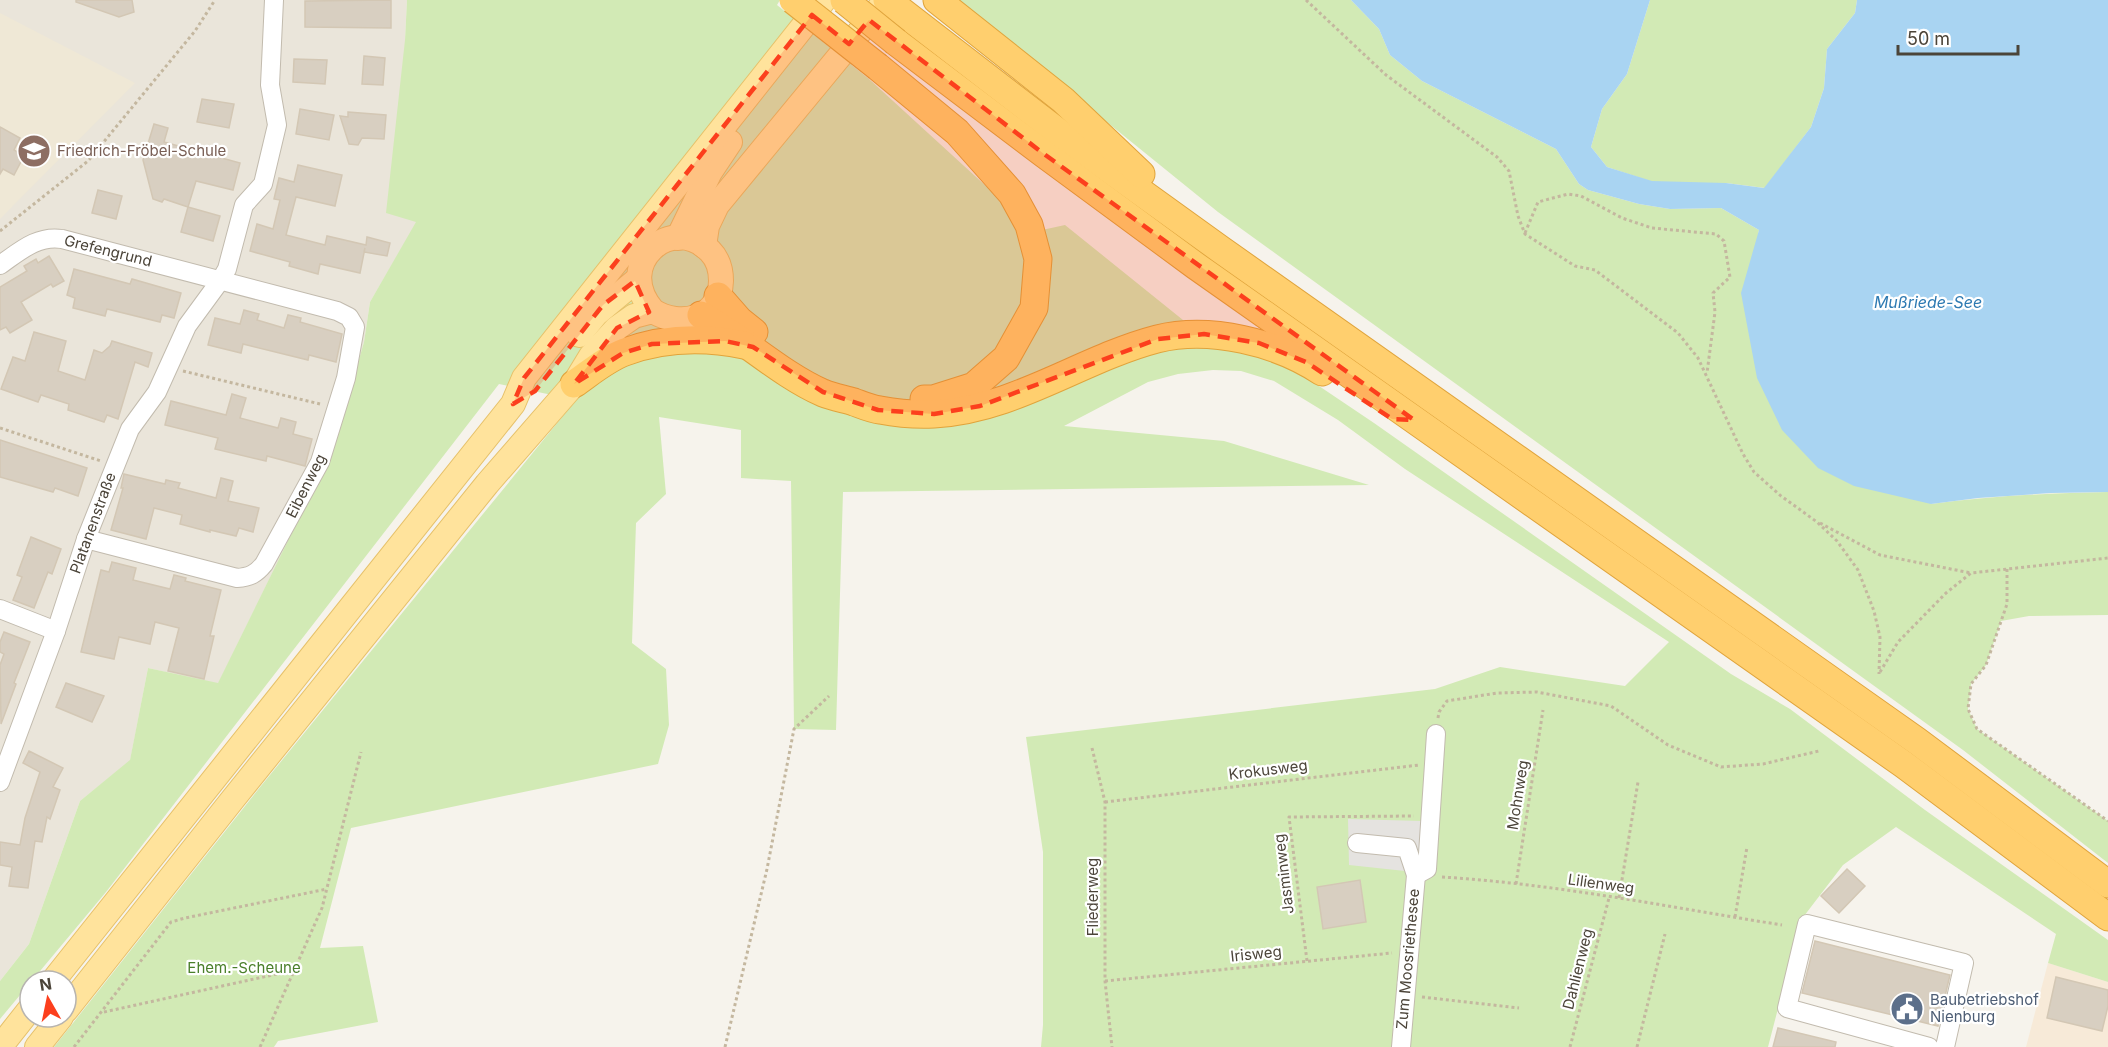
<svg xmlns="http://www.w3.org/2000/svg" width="2108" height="1047" font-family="Inter,sans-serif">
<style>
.residential{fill:#eae5da}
.commercial{fill:#f7ead8}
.education{fill:#efe8d6}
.green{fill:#d2eab5}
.parking{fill:#e5e3e0}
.water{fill:#a9d4f2}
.building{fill:#d8cfc1;stroke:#d3c7b4;stroke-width:1.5}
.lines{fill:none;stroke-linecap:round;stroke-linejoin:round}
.minor-casing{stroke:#c2bbae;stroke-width:20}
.major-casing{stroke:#e6c16a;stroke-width:26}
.highway-casing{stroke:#e0a43c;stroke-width:29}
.path{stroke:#c4b79f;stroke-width:3;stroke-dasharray:3 3;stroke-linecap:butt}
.minor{stroke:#fff;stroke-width:18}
.major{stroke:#ffe39c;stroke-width:24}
.highway{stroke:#ffcf6e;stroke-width:27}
.highway-bridge-casing{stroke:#e0a43c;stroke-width:29;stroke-linecap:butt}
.highway-bridge{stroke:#ffcf6e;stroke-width:27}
.marked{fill:#fc3f1d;fill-opacity:0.2;stroke:#fc3f1d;stroke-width:4.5;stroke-dasharray:12 8;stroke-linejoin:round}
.labels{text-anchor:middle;stroke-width:4.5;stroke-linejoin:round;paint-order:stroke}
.education-label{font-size:15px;fill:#785e54;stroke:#fff;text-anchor:start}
.street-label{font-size:15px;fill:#4b4439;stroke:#fff}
.park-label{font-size:15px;fill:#4a7f2a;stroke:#fff}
.service-label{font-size:15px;fill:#4e5e75;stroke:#fff;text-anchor:start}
.water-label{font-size:16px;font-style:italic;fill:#2e7ab2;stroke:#fff}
</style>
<rect width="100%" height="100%" fill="#f6f3ec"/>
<path class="residential" d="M0,0H407L405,40L417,222L370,302L364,342L333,449L218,684L148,668L130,761L80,801L29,944L0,981Z"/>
<path class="commercial" d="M2048,963L2108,982V1047H2026Z"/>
<path class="education" d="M0,13L135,83L0,219Z"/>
<g class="green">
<path d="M407,0H780L777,5L869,79L999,198L1019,235L1065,225L1219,349L1252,354L1288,368L1319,386L1374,423L1731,674L1790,709L1925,810L2108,940V982L2048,963L2056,934L1896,827L1843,865L1801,920L1768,1047H1041L1043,1025V852L1026,737L1435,689L1500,667L1625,686L1669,642L1405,469L1338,420L1274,381L1241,371L1213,370L1178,374L1148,382L1064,426L1224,441L1369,485L843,492L836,730L794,729L791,481L741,478V430L659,417L666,494L636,523L632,643L666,669L669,725L658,764L351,828L320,948L363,946L378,1022L278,1041L274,1047H54L261,786L576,400L499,384L106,892L0,1019V981L29,944L80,801L130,760L148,668L218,683L333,449L364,342L370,302L416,222L386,213L405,40Z"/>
<path d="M956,0H1351L1379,29L1390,55L1422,81L1556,149L1579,184L1588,190L1639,204L1670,209L1721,208L1759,230L1758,235L1931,504C1990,496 2049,493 2108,492V615L2029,616L2001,621L1986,665L1971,684L1968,709L1977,729L2108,821V863L1963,750L1218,212Z"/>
<path d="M1650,0H1857L1855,13L1827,49L1824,88L1811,127L1765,188L1726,183H1656L1607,167L1591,147L1602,109L1627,74Z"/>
</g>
<path class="parking" d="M1348,819L1422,821L1420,864L1405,871L1349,865Z"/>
<path class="water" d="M1351,0H1650L1627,74L1602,109L1591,147L1607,167L1652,181L1726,183L1764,188L1811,127L1824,88L1827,49L1855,13L1857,0H2108V492L2051,493L1978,498L1931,504L1854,486L1818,468L1782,430L1757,378L1741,293L1759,230L1721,208L1670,209L1639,204L1588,190L1579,184L1556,149L1422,81L1390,55L1379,29Z"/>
<g class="building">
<path d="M76,0H132L134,12L119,17L76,2Z"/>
<path d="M391,0V28L305,27V1Z"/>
<path d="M364,56L385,58L383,85L362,84Z"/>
<path d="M294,59L327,60L325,84L293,82Z"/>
<path d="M202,99L234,104L229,128L197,122Z"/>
<path d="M300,109L334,115L329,140L296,134Z"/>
<path d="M348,112L386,115L384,139L362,138L358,145L349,144L340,116L348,117Z"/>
<path d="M154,124L168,128L164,142L240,163L233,190L196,181L188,207L164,199L162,202L153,199L143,160Z"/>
<path d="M0,127L20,138L14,150L24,156L14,175L3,169L0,174Z"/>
<path d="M298,165L342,175L335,206L296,197L286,235L325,245L327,236L366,245L367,237L390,243L387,256L364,252L365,248L360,273L320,264L318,274L289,266L290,262L250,251L257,224L273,229L280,200L274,199L279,178L294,182Z"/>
<path d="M98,190L122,196L116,219L92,213Z"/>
<path d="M188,207L220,216L213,241L181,232Z"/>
<path d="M49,256L64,281L53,287L51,284L21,302L32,320L10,333L6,327L0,330V287L27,271L24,266L36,259L38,263Z"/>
<path d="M74,269L130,284L132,279L181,293L174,318L162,315L160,322L107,309L105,316L73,308L75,298L67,295Z"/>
<path d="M244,310L259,314L257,320L284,328L288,315L301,318L300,322L342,334L336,362L309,355L308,360L243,344L241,353L208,345L215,318L240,324Z"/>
<path d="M34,332L66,341L58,371L85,380L94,350L102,353L110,346L112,341L152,353L148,367L135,362L118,419L107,415L104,422L68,410L69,404L41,395L38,402L1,389L13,357L25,361Z"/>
<path d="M232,394L246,398L240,418L278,428L281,418L296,422L293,434L312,439L305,466L267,456L266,461L215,449L218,438L165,425L171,401L226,415Z"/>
<path d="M0,440L87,468L78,496L55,488L53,492L0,477Z"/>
<path d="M124,474L165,484L166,480L180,483L178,488L216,498L221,478L233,481L228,501L259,508L253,532L239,528L236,536L210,530V532L180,524L182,515L154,508L146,539L111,530L123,488H121Z"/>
<path d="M31,537L61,549L52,574L48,572L34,608L13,600L22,577L17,575Z"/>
<path d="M112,562L136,568L133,580L170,589L174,575L186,578L185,581L221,590L210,636H214L204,679L168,671L179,628L155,622L150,644L119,637L114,659L81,652L101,570L109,572Z"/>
<path d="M4,632L30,642L14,683L16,684L1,724L0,665L4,654L0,652V642Z"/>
<path d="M66,683L104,696L92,722L56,707Z"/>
<path d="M29,751L63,768L53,787L60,790L50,819L47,817L42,842L35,841L28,888L9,886L12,867L0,865V842L20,845L25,818L40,772L23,763Z"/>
<path d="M1847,869L1865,886L1839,913L1821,896Z"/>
<path d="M1360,880L1366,922L1323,929L1317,887Z"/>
<path d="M1815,941L1950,975L1938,1026L1802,993Z"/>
<path d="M2056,977L2108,990V1006L2102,1031L2047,1018Z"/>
<path d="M1778,1028L1836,1042L1835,1047H1773Z"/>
</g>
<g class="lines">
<g class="minor-casing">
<g id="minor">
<path d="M0,265C19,252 37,235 62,239L337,311L349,317L355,327L346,378L320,462L264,564C256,574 250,577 237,578L86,539"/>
<path d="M0,609L56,631"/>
<path d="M0,782L56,631L86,539L130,429L157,392L187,326L220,281L227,269L244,205L263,184L277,125L270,85L274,0"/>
<path d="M1357,843L1407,848L1416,875L1401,1047"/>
<path d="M1416,875L1427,869L1436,734"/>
<path d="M1929,1047L1787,1008L1807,924L1964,963L1945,1047"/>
</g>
</g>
<g class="major-casing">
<g id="major">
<path d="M678,238L710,172L730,142"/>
<path d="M704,246L707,226L717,205L881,6"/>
<path d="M579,335L596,314L638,279"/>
<path d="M53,981L513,404L524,378L824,0"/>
<path d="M66,1010L233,799L487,484L574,384L591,356L617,328L634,316L653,311C680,328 720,319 721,281C721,270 718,259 710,251C672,212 612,264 653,311"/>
<path d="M0,1047L30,1009"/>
<path d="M37,1047L61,1017"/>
</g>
</g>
<g class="highway-casing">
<g id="highway">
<path d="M887,0L1066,138L1220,249L1917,741L2108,884"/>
<path d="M937,0L1063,100L1141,174"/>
<path d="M896,42L1044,154L1196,266L1903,764L2108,917"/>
<path d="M878,67L957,132L1012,194L1029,225L1038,259L1034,308L1006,358L974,386L933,399H924"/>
<path d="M718,296L739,320L754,332"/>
<path d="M701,315C743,338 780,374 823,393C833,397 844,399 854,402C862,405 871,409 880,410C896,413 917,415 934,414C1014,410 1081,359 1157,339C1210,326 1277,342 1322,372"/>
<path d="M574,384C590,373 606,359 625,352C663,338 705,337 744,345"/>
</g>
</g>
<g class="path">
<path d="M1306,0L1386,75L1497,157L1509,171L1518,216L1525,234L1575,266L1595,270L1678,333L1698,358L1743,454L1754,472L1781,496L1817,522L1837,541L1858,570L1874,611L1880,637L1879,674"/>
<path d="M0,231L88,161L195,31L215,0"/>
<path d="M1525,233L1538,202L1568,194L1581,196L1622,218L1652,228L1716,234L1724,241L1730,277L1713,293L1715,312L1707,373"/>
<path d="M183,371L320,404"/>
<path d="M0,428L101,461"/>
<path d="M1820,523L1880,555L1971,573"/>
<path d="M2007,569V604L1986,665L1971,684L1968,709L1977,729L2108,821"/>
<path d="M1880,672L1898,642L1946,593L1971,573L2108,558"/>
<path d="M1438,718L1439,712L1447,701L1497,693L1537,692L1611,706L1668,745L1721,767L1763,764L1819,751"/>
<path d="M1092,748L1105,802V981L1112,1047"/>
<path d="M1105,802L1419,765"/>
<path d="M1442,877C1556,884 1669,907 1782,925"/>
<path d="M1516,884L1543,710"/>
<path d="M1619,898L1638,782"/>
<path d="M1735,917L1747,847"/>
<path d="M1307,961L1289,817L1414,816"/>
<path d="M1105,981L1392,953"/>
<path d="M1422,997L1519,1008"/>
<path d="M104,1012L295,970"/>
<path d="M74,1047L171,922L185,918L327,889"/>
<path d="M260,1047L322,908L361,752"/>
<path d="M725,1047L767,869L794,729L829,696"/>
<path d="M1570,1047L1609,898"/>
<path d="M1637,1047L1665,934"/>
</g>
<use href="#minor" class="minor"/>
<use href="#major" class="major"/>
<use href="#highway" class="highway"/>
<g class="highway-bridge-casing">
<g id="highway-bridge">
<path d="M793,0L878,67"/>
<path d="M844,0L896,42"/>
</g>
</g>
<use href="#highway-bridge" class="highway-bridge"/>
</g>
<path class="marked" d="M812,15L849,44L869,20L1044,154L1414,420L1392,419L1306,362L1259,343L1204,334L1158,339L980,406L934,414L878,410L823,392L753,347L725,341L652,344L623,353L574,384L617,328L649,312L635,281L603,305L535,391L513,404L524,378Z"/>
<defs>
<g id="school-disc" transform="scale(1.725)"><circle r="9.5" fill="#8d6e63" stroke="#fff"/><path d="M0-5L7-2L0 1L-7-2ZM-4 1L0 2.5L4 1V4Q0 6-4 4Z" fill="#fff"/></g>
<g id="civic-disc" transform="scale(1.725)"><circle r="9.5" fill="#5c6f8a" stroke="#fff"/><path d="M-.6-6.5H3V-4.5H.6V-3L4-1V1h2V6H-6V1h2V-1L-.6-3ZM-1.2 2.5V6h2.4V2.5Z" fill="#fff"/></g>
</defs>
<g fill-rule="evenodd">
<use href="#school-disc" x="34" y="151"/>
<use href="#civic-disc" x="1907" y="1009"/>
</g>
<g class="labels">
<g class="education-label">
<text x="57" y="156">Friedrich-Fröbel-Schule</text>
</g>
<g class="street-label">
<text transform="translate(108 251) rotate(14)" y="5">Grefengrund</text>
<text transform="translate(306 486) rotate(-63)" y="5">Eibenweg</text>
<text transform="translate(93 523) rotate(-70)" y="5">Platanenstraße</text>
<text transform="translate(1268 770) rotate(-7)" y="5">Krokusweg</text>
<text transform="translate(1518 795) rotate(-81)" y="5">Mohnweg</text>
<text transform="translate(1284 874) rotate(-97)" y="5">Jasminweg</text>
<text transform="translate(1601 884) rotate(8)" y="5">Lilienweg</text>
<text transform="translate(1093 897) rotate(-90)" y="5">Fliederweg</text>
<text transform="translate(1256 954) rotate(-6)" y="5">Irisweg</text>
<text transform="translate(1408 959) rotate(-85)" y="5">Zum Moosriethesee</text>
<text transform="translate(1578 969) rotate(-76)" y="5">Dahlienweg</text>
</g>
<g class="park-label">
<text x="244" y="973">Ehem.-Scheune</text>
</g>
<g class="service-label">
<text x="1930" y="1005">Baubetriebshof<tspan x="1930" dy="17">Nienburg</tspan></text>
</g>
<g class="water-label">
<text x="1928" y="308">Mußriede-See</text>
</g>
</g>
<g transform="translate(48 999) rotate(351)"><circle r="28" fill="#ffffff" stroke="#b7b4b0" stroke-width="1.5"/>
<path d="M0-4.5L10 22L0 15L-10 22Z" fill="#fc3f1d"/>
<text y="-9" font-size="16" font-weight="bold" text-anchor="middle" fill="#4b4439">N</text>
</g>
<path d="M1898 45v9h120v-9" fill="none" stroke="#4b4439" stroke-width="3"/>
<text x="1907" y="45" font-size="18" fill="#4b4439" stroke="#ffffff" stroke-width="4.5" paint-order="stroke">50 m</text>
</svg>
